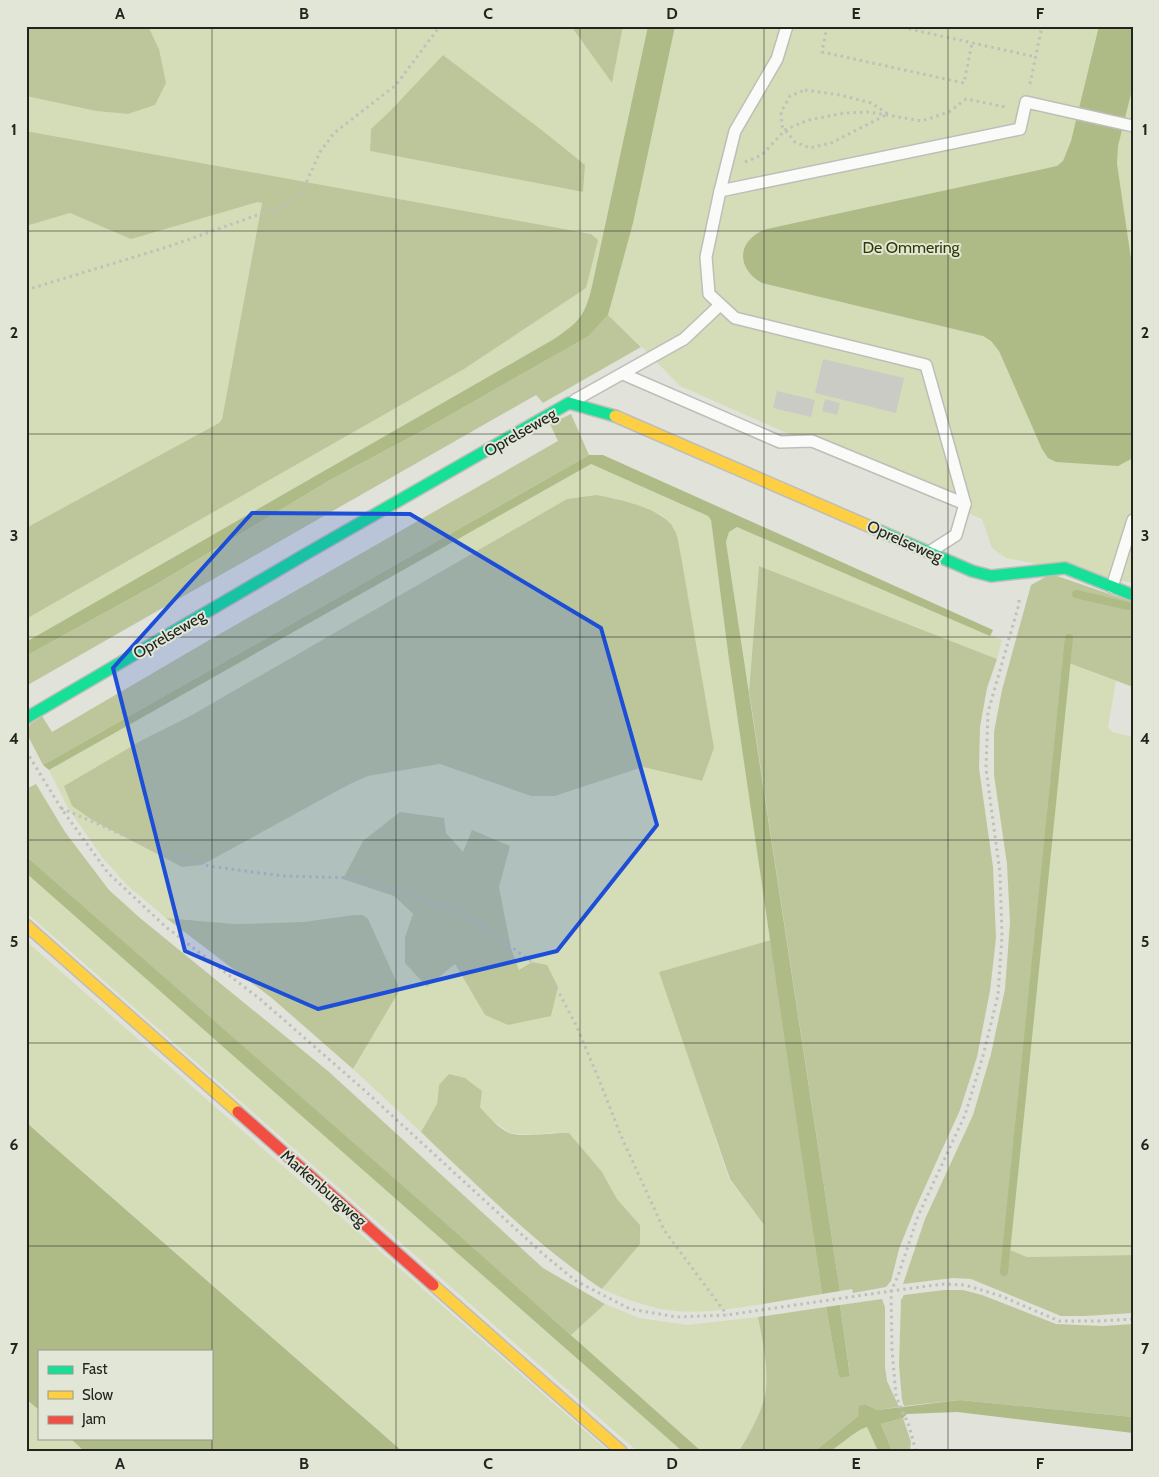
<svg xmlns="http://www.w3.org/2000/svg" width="1159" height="1477" font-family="Cabin,sans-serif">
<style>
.green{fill:#d4ddb7;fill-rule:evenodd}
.forest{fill:#bdc69b}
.water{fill:#afbb87}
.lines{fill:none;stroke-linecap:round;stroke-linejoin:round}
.stream{stroke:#afbb87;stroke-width:8}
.building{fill:#cacbc5}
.lane-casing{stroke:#bdbeb8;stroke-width:14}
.fast-casing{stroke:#bdbeb8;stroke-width:14}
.slow-casing{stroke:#bdbeb8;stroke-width:14}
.jam-casing{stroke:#bdbeb8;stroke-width:14}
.path{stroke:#bfc0bc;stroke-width:3;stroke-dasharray:2.5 4;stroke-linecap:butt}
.lane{stroke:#fafbf9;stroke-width:11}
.fast{stroke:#16e098;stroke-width:11}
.slow{stroke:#ffcf43;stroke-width:11}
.jam{stroke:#f24e42;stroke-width:11}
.marked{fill:#1d4ed8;fill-opacity:0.2;stroke:#1d4ed8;stroke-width:4;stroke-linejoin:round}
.grid{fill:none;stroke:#22241e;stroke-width:1;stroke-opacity:0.55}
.labels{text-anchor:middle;stroke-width:4;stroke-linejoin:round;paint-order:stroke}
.park-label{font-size:16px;fill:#303900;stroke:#e2e6d7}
.street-label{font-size:16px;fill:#22241e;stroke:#e2e6d7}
.neatline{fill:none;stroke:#22241e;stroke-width:2}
.grid-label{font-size:16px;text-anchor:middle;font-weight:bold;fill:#22241e}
</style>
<rect width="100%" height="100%" fill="#e1e2da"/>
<g class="green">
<path d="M148,26H571L612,83L623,26H648L592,286C585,316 579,322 554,339L26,642V619L303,460L591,234L26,131V96L96,111L128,114L155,105L159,49ZM443,55L513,109L583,192L370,151L371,129L390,111Z"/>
<path d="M664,26H1133V583L1006,558L992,548L982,519L680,386L642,347L608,315Z"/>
<path d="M262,202L222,419L219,423L26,528V226L70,213L81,216Z"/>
<path d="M591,464L708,516L711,520L729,660L771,940L660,972L729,1179L764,1225L763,1304C735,1308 705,1314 677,1311C651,1309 625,1299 602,1289L640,1244V1225L617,1199L602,1172L556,1132L533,1135L510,1133L492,1120L479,1106L439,1085L437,1104L421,1132L353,1069L398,993L354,915L303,922L235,924L166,918L128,886L103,858L68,808L49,770ZM596,495L619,499L662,515L674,528L698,652L701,781L643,767L555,796H531L440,764L368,776L348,785L202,865L182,867L92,820L72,806L65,786L144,739L190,716L567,499ZM446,833L463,853L499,887L511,948L519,970L485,1015L455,964L427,986L405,937L413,915L394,896Z"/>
<path d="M737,527L1002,640L997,659L759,567L749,691L726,542L729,532Z"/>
<path d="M1066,662L1116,681L1108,727L1112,732L1133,737V1255L1027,1257L1005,1249Z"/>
<path d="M26,873C246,1064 463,1259 682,1451H637L26,912Z"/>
<path d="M26,941L608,1451H402L26,1122Z"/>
<path d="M605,1304L639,1318L687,1325L758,1317C762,1339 768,1364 766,1387C765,1407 750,1433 739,1451H701L571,1335Z"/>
<path d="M26,1399L39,1410V1438H70L84,1451H26Z"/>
<path d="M867,1427L878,1451H830C841,1442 853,1431 867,1427Z"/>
</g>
<g class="forest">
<path d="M26,26H148L159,49L166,83L155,105L128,114L96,111L26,96Z"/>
<path d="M571,26H623L612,83Z"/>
<path d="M443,55L548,135L585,165L583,192L370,151L371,129L390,111Z"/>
<path d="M26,131L591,234L598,240L586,288L464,369L26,619V528L219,423L222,419L262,203L258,202L131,239L70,213L26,226Z"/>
<path d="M608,315L641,347L543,403L536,395L26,686V656L155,585L332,479L422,431L589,336Z"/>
<path d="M571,414L589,455L43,765L27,734L30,724L42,716L52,732L211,639L558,441L550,424Z"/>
<path d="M596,495C616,498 665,509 674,529C678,536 679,547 681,556L714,748L702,781L643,767L555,796H531L440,764L368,776L348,785L202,865L182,867L92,820L72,806L64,786L144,739L190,716L567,499Z"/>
<path d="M759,566L997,659L987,688L980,727L979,768L993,867L996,938L990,991L977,1057L960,1110L915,1209L899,1249L891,1281L886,1287L853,1293L852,1289L840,1291L749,691Z"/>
<path d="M1051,574L1133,602V687L1066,662L1005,1248L1027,1257L1133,1255V1313L1085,1316H1061L971,1279L953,1278L903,1284L925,1219L973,1115L991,1054L1005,989L1010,923L1007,864L994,775V732L1002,690L1031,585Z"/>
<path d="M36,784L65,832L109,890L140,918L328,1071L543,1268L605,1304L571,1335L26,856V789Z"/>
<path d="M400,812L444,818L446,833L463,852L472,830L510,846L499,887L511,948L519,970L532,962L547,965L558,987L551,1016L508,1025L485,1015L455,964L427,987L405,963V937L413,914L394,896L343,879L363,841Z"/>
<path d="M354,915H363L368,919L398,985V993L353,1069L273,999L166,918L235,924L303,922Z"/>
<path d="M771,940L822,1294L763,1304L764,1225L730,1179L659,972Z"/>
<path d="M449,1074L465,1078L482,1091L480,1107C488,1116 498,1128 509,1133C523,1138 553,1132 569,1133L602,1172L617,1199L640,1225V1244L602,1289C535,1244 479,1187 421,1132L437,1104L439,1085Z"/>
<path d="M944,1290H963L982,1295L1056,1324L1103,1326L1133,1324V1417L960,1400L904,1406L902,1400L899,1365L901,1300L904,1295Z"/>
<path d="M882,1299L885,1307V1367L887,1381L899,1407L877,1410L865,1404L858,1416L815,1451H739C750,1433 765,1407 766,1387C768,1364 762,1339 758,1317L826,1307L838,1374L842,1378L850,1375L840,1305Z"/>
<path d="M903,1418L911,1442L910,1451H892L881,1424Z"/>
</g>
<g class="water">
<path d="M648,26H675L633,223L608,315L589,336L422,431L332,479L155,585L26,656V642L554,339C579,322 585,316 592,286Z"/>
<path d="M1099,26H1133V86L1118,146L1117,164L1133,272V458L1118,466L1056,462L1048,458L1042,449L999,351L991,341L983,336L762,283C735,268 737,239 767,229L1057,166L1063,161L1071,141Z"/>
<path d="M589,455H603L993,630L990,636L737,527L729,532L726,542L840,1291L822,1294L729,660L711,520L708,516L591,464L49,770L43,765Z"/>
<path d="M26,856L444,1222L701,1451H682L26,873Z"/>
<path d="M26,1122L45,1139L402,1451H84L70,1438H211V1351H39V1410L26,1399Z"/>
<path d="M840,1305L850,1376L841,1378L838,1374L826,1307Z"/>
<path d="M960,1400L1133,1417V1433L957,1412L907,1414L903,1418L881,1424L892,1451H878L867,1427C853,1431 838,1449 828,1451C824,1451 819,1451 815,1451L858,1416L859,1406L865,1404L877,1410Z"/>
</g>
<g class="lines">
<g class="stream">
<path d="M1076,594L1128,606"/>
<path d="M1004,1272L1069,638"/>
</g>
</g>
<g class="building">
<path d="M823,359L904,378L896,413L815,393Z"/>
<path d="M777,391L815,400L811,417L773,408Z"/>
<path d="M825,399L840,403L837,415L822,411Z"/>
</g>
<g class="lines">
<g class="lane-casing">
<g id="lane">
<path d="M720,191L735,131L777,59L787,26"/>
<path d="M623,374L780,442L812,441L965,504"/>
<path d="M575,400L684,339L720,305"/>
<path d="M931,551L956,535L965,504L926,365L735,318L709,294L706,257L720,191L1020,129L1026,102L1133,126"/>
<path d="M1112,587L1133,520"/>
</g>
</g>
<g class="fast-casing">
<g id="fast">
<path d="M873,528L972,571L991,576L1065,568L1133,595"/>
<path d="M26,718L304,555L569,403L615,416"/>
</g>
</g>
<g class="slow-casing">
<g id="slow">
<path d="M615,416L873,528"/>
<path d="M26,925L238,1112"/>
<path d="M433,1285L621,1451"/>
</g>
</g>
<g class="jam-casing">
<path id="jam" d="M238,1112L433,1285"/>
</g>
<g class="path">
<path d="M827,26L822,52L964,83L972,43"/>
<path d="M896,26L1036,57"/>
<path d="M1030,84L1042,26"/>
<path d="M805,90L840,95L871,103L888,114L831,143L810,148L795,142L782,126L781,112L790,96Z"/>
<path d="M745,162L762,155L785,130L808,120L844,113L869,112L922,121L949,112L966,99L1006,107"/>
<path d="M26,290L167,247L286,205L301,194L320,152L334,133L396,85L440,26"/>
<path d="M26,751L61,808L108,873L166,927L260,999L363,1089L543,1254L576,1281L630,1309L677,1317L727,1315L891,1291L943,1284L965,1285L1001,1296L1059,1321H1100L1133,1319"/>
<path d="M61,808L157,850L209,866L282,876L360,878L461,913L502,940L532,962L559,993L576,1025L600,1082L621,1136L664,1230L727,1315"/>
<path d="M916,1451L909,1426L896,1396L892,1350L891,1291L898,1276L918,1216L965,1115L983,1056L998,995L1002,936L1000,873L986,769L988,712L1019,604V598"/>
</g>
<use href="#lane" class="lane"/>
<use href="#fast" class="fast"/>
<use href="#slow" class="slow"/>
<use href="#jam" class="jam"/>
</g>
<path class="marked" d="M252,513L410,514L601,628L657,825L557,951L318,1009L185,951L113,668Z"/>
<path class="grid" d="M212,26V1451M396,26V1451M580,26V1451M764,26V1451M948,26V1451M26,231H1133M26,434H1133M26,637H1133M26,840H1133M26,1043H1133M26,1246H1133"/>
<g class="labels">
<g class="park-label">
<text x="911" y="253">De Ommering</text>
</g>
<g class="street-label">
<text transform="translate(520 432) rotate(-30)" y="6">Oprelseweg</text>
<text transform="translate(905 541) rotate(24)" y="6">Oprelseweg</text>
<text transform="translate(169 634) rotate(-30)" y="6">Oprelseweg</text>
<text transform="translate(324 1188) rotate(41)" y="6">Markenburgweg</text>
</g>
</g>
<rect width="1159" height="1477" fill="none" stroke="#e2e6d7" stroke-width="55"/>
<rect x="38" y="1350" width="175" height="90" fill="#e2e6d7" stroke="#95988d"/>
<rect x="48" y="1366" width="25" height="8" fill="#16e098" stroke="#95988d"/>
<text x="82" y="1374" font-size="15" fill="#22241e">Fast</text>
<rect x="48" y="1391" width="25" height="8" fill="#ffcf43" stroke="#95988d"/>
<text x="82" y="1400" font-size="15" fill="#22241e">Slow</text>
<rect x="48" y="1416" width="25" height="8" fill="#f24e42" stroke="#95988d"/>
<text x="82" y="1424" font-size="15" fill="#22241e">Jam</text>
<rect x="28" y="28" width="1104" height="1422" class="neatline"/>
<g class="grid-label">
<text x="120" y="19">A</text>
<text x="304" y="19">B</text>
<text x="488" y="19">C</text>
<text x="672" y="19">D</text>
<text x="856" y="19">E</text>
<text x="1040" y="19">F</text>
<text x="14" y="135">1</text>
<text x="1145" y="135">1</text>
<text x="14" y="338">2</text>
<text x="1145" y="338">2</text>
<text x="14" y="541">3</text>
<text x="1145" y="541">3</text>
<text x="14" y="744">4</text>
<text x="1145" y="744">4</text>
<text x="14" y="947">5</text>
<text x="1145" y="947">5</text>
<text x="14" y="1150">6</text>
<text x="1145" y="1150">6</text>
<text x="14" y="1354">7</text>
<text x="1145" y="1354">7</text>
<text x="120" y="1469">A</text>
<text x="304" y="1469">B</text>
<text x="488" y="1469">C</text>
<text x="672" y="1469">D</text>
<text x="856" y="1469">E</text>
<text x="1040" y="1469">F</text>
</g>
</svg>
